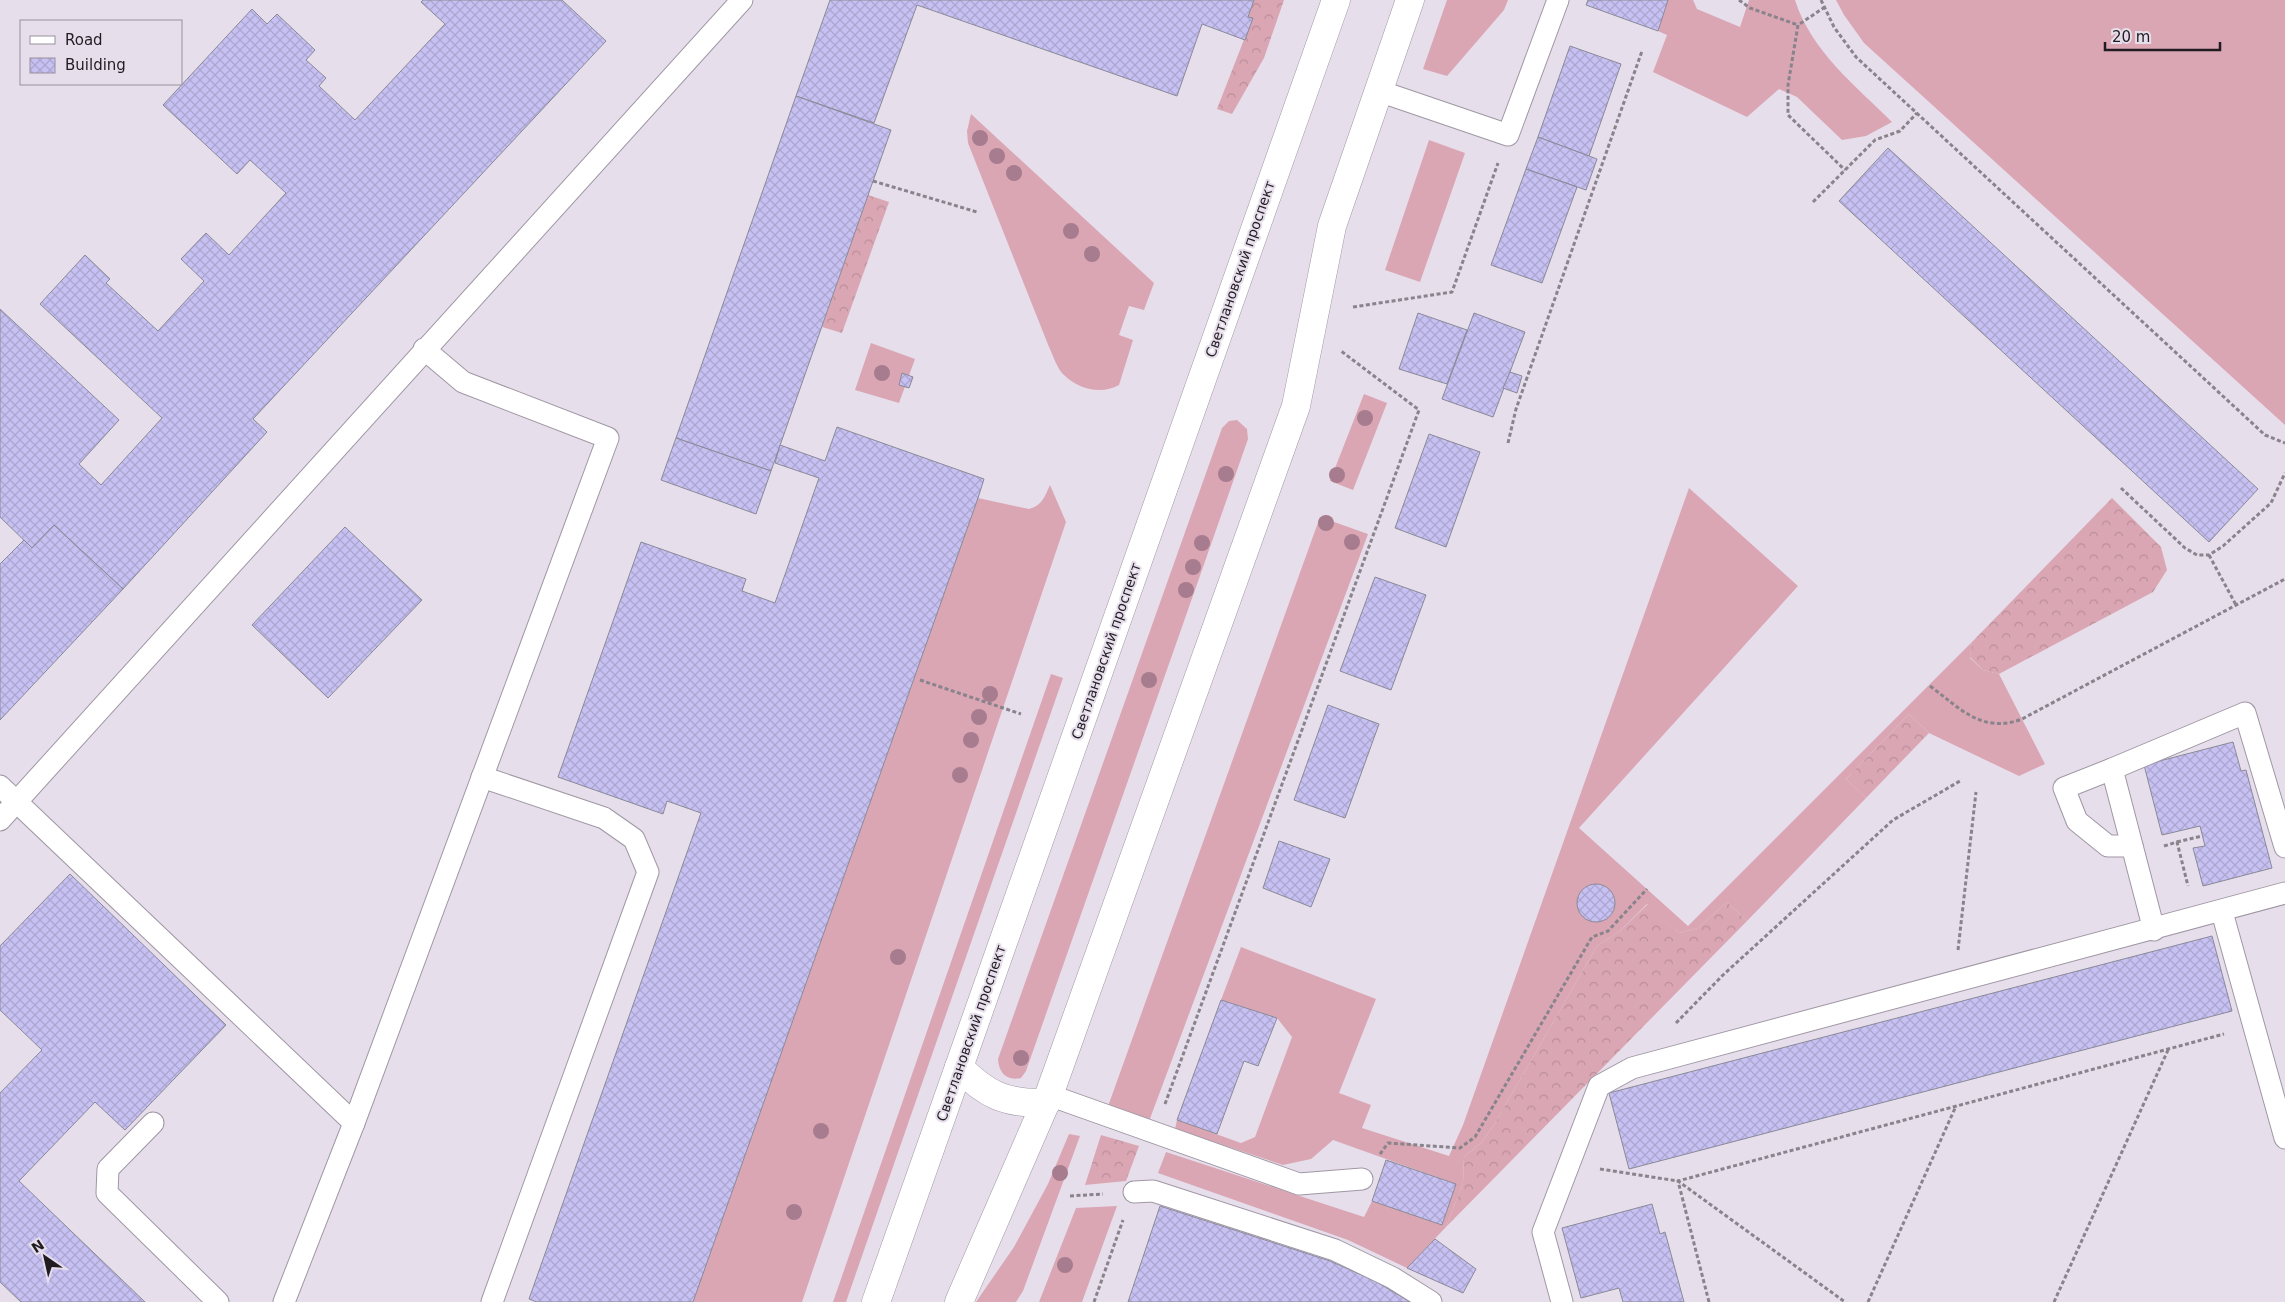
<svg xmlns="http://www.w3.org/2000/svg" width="2285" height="1302" font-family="'DejaVu Sans',sans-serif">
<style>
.grass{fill:#daa6b3}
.forest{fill:url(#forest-crowns)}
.building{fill:url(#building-cross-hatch);stroke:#8a8997}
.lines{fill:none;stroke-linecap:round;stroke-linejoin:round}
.service-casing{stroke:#a097a4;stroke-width:23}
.secondary-casing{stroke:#a097a4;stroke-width:29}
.path{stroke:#89838c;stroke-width:3;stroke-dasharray:4 2.5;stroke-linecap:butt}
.service{stroke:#fff;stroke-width:21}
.secondary{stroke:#fff;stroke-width:28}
.tree{fill:#a67c8e}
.labels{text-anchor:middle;stroke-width:4;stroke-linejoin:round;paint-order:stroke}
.street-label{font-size:14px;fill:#201c21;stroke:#e7deec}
</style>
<defs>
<pattern id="forest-crowns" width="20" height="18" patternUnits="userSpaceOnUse" patternTransform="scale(1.25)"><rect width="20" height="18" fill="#daa6b3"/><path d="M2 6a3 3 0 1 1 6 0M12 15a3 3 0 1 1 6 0" fill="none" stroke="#bb8e9a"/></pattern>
<pattern id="building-cross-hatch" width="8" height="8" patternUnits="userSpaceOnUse" patternTransform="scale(1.25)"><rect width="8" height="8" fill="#c7c1f3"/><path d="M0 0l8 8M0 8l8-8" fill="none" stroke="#aba5d0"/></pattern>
</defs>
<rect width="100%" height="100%" fill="#e7deec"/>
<g class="grass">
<path d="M1447,0H1508L1504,10L1447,76L1423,69Z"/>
<path d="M1668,0H1693L1697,9L1740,27L1749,0H1795C1811,51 1856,86 1892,122L1866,136L1842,140L1797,97L1779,89L1747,117L1653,72L1667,35L1658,31Z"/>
<path d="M1836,0H2285V425L1864,43L1844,15Z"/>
<path d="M971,114L1154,283L1144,310L1129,306L1119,335L1133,340L1119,385C1101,395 1078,389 1064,375C1057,369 1053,355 1049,347L968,143L967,131Z"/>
<path d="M1429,140L1465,153L1420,282L1385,270Z"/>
<path d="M871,343L915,359L899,403L855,390Z"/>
<path d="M1364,394L1387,403L1353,490L1330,481Z"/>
<path d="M1237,420L1247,429L1248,439L1026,1071L1021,1078C1006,1081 999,1073 998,1059L1222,428L1229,421Z"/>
<path d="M1050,485L1066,522L802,1302H693L978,498L1029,509C1042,506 1045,496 1050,485Z"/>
<path d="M1689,488L1798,586L1579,828L1688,926L1972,642L1970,658L1983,670L1999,674L2045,764L2019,776L1929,733L1909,714L1846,779L1866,798L1747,921L1727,902L1698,928L1679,933L1647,904L1620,931L1597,946L1495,1123L1482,1142L1464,1157L1463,1183L1446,1227L1407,1268L1348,1240L1158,1173L1166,1152L1364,1217L1372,1201L1442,1225L1456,1184L1333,1140L1311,1159L1283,1165L1175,1129L1177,1120L1241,1143L1255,1137L1292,1037L1277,1018L1221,1000L1241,947L1376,999L1339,1093L1371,1105L1362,1128L1449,1156L1463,1125Z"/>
<path d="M1320,517L1368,534L1148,1124L1107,1109Z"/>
<path d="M1051,674L1063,678L846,1302H833Z"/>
<path d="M1069,1134L1080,1136L1023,1291L1016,1302H976L1014,1247L1048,1184Z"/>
<path d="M1117,1206L1082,1302H1039L1076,1208Z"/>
</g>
<g class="forest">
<path d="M1254,0H1284L1264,58L1232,114L1217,109L1252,19L1248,17Z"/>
<path d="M868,195L889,202L842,333L822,327Z"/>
<path d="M2112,498L2161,547L2167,570L2153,592L1999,674L1983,670L1970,657L1972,642Z"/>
<path d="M1909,714L1929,733L1866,798L1846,779Z"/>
<path d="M1727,902L1747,921L1446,1227L1463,1183L1464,1157L1482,1142L1495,1123L1597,946L1620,931L1648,904L1679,933L1698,928Z"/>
<path d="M1101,1135L1139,1146L1126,1181L1085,1185Z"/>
</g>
<g class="building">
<path d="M423,0H562L606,41L253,419L267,432L123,589L54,525L32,548L0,517V309L119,420L79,464L101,485L162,418L40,304L85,255L110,279L106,283L158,331L204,281L181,259L206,233L229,255L286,193L250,160L237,174L163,105L252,9L267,24L277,14L315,50L306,60L326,78L319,86L355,120L445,24L421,2Z"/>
<path d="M830,0H1254L1248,17L1253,18L1245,40L1202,24L1177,96L917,5L874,123L796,96Z"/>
<path d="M1588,0H1668L1658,31L1586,5Z"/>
<path d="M1570,46L1621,64L1589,156L1538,137Z"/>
<path d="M796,96L891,130L771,471L676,438Z"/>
<path d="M1538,137L1597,159L1586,190L1526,169Z"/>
<path d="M1888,148L2258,489L2209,542L1839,201Z"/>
<path d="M1526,169L1577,187L1542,283L1491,265Z"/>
<path d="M1418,313L1467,330L1447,384L1399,369Z"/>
<path d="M1474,313L1525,332L1493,417L1442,399Z"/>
<path d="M1510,372L1522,376L1517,393L1503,388Z"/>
<path d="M902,373L913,377L909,388L899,385Z"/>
<path d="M837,427L984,479L978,498L693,1302H537L529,1299L701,813L667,801L663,814L558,777L641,542L746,579L742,591L775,603L819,478L775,463L780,445L825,461Z"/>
<path d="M1429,434L1480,452L1446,547L1395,528Z"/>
<path d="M676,438L771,471L756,514L661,480Z"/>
<path d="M54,525L123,589L0,720V564L24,540L32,548Z"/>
<path d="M345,527L422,600L328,698L252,625Z"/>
<path d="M1375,577L1426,595L1391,690L1340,671Z"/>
<path d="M1328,705L1379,724L1345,818L1294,800Z"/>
<path d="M2233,742L2241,771L2246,770L2272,868L2203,886L2193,848L2205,846L2200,826L2162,835L2144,765Z"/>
<path d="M1279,841L1330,859L1311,907L1263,888Z"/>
<path d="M70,874L226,1025L125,1130L95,1102L19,1181L145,1302H21L0,1282V1093L42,1050L0,1010V946Z"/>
<circle cx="1596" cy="903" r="19"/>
<path d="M2212,936L2232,1011L1629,1169L1609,1093Z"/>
<path d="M1221,1000L1277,1018L1258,1066L1244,1061L1217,1134L1177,1120Z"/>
<path d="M1386,1160L1456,1184L1442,1225L1372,1201Z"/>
<path d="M1652,1204L1660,1234L1665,1232L1684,1302H1623L1619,1288L1581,1298L1562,1228Z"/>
<path d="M1160,1206L1330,1261L1375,1281L1410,1302H1128Z"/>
<path d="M1435,1239L1476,1269L1463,1293L1407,1268Z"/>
</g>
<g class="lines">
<g class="service-casing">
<g id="service">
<path d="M1379,91L1508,135L1558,0"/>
<path d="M2112,769L2064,788L2077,821L2108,846H2132"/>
<path d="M482,777L604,818L634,839L648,872L492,1302"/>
<path d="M0,786L354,1123"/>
<path d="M0,820L742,0"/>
<path d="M2222,912L2285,1138"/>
<path d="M2154,930L2112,769L2245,713L2285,847"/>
<path d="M1049,1095L1299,1184L1362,1179"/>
<path d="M153,1123L108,1169L107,1193L218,1302"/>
<path d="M1134,1192L1153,1191L1335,1250L1393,1278L1431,1302"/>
<path d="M284,1302L354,1123L608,438L463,382L424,349"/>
<path d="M1562,1302L1543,1232L1599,1086L1632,1068L2285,893"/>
</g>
</g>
<g class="secondary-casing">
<g id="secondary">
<path d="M959,1067C986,1095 1006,1104 1046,1103"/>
<path d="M876,1302L1336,0"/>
<path d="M959,1302L1049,1095L1296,406L1332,226L1410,0"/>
</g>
</g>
<g class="path">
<path d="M1739,0L1750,8L1798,25"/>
<path d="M1821,0L1834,27L1856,57L2265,435L2285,443"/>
<path d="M1825,7L1798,25L1788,85V115L1845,170"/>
<path d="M873,181L977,212"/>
<path d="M1813,202L1875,140L1900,131L1917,113"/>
<path d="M1353,307L1452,292L1498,163"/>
<path d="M1508,443L1516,409L1642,51"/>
<path d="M2121,488L2185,548L2197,555H2209L2223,546L2271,503L2285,473"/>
<path d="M2209,555L2236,605"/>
<path d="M920,680L1021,714"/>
<path d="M1930,686C1961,709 1982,734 2022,719L2285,579"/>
<path d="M2177,842L2202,836"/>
<path d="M2164,846L2177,842L2188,886"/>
<path d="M1958,950L1976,792"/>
<path d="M1676,1023L1723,975L1893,820L1960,781"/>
<path d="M1165,1104L1419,410L1341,351"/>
<path d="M1380,1154L1388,1143L1460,1148L1475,1137L1592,937L1608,931L1647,889"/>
<path d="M1600,1169L1678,1181L1845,1302"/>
<path d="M1070,1196L1103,1194"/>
<path d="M1094,1302L1123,1220"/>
<path d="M1709,1302L1678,1181L2224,1034"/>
<path d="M1868,1302L1956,1106"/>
<path d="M2054,1302L2168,1050"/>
</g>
<use href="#service" class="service"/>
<use href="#secondary" class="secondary"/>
</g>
<g class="tree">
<circle cx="980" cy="138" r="8"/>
<circle cx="997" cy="156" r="8"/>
<circle cx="1014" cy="173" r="8"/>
<circle cx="1071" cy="231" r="8"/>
<circle cx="1092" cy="254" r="8"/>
<circle cx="882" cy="373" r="8"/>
<circle cx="1365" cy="418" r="8"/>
<circle cx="1226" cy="474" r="8"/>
<circle cx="1337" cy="475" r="8"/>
<circle cx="1326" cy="523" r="8"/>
<circle cx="1352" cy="542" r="8"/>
<circle cx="1202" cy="543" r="8"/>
<circle cx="1193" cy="567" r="8"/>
<circle cx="1186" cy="590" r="8"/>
<circle cx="1149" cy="680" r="8"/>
<circle cx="990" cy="694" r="8"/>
<circle cx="979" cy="717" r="8"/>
<circle cx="971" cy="740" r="8"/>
<circle cx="960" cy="775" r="8"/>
<circle cx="898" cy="957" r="8"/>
<circle cx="1021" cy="1058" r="8"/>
<circle cx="821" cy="1131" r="8"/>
<circle cx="1060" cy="1173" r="8"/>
<circle cx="794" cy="1212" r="8"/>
<circle cx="1065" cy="1265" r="8"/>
</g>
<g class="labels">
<g class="street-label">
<text transform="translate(1240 269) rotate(-71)" y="5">Светлановский проспект</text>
<text transform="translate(1106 651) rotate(-71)" y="5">Светлановский проспект</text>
<text transform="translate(971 1033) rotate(-71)" y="5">Светлановский проспект</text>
</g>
</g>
<rect x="20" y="20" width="162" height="65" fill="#e7deec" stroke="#97909b"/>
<rect x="30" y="36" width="25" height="8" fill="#ffffff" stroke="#97909b"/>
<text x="65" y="45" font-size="15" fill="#201c21">Road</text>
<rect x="30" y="58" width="25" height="15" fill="url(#building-cross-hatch)" stroke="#97909b"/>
<text x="65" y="70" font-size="15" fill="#201c21">Building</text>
<g transform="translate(45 1257) rotate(326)" stroke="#e7deec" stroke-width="4" paint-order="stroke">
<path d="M0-4L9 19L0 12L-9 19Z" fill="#201c21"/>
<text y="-8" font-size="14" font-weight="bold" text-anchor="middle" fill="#201c21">N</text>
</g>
<path d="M2105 42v8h115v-8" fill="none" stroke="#201c21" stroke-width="2.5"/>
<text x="2112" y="42" font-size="15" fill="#201c21" stroke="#e7deec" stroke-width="4" paint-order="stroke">20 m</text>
</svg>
